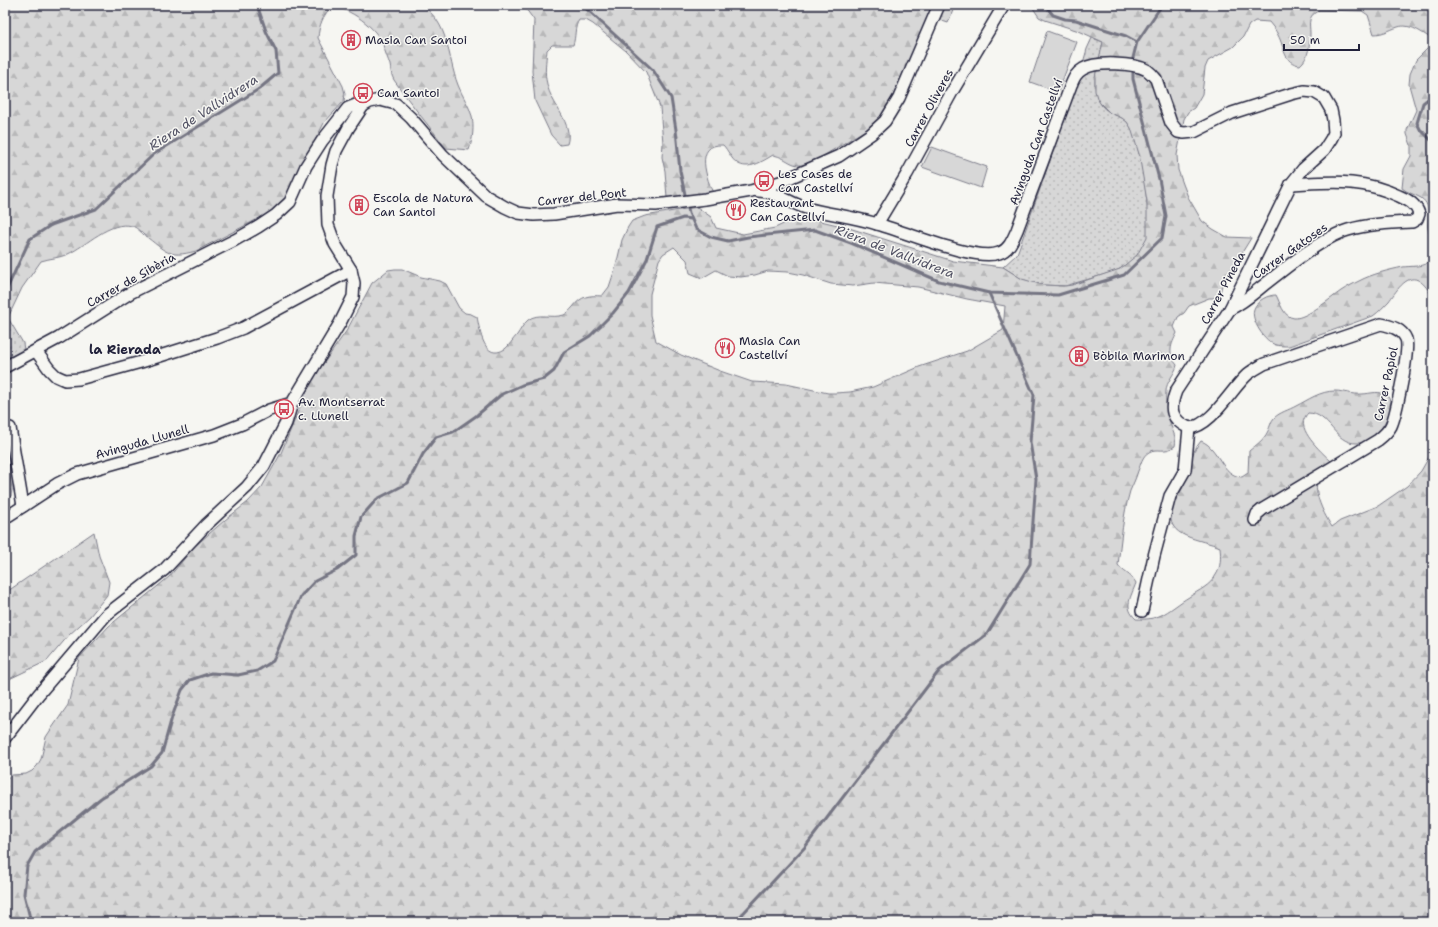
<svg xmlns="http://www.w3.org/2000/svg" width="1438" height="927" font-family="'Shantell Sans',sans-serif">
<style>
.grass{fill:url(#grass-dots);stroke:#7c7c89}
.forest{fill:url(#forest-firs);stroke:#7c7c89;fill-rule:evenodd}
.green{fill:#d7d7d7;stroke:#7c7c89}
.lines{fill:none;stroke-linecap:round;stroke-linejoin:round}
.stream{stroke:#757583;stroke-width:3}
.minor-casing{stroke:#22223b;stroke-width:14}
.minor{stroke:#f6f6f2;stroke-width:11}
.labels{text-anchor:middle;stroke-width:3;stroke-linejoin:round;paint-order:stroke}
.poi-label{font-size:12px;fill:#22223b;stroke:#f6f6f2;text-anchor:start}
.street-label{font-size:12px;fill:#22223b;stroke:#f6f6f2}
.water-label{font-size:13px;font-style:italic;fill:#535365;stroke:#f6f6f2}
.neighbourhood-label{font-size:13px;font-weight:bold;fill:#22223b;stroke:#f6f6f2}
</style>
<defs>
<pattern id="grass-dots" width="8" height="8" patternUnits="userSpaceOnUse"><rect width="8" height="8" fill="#d7d7d7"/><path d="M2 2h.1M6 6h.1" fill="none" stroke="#b8b8b9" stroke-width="1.8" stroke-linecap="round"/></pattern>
<pattern id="forest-firs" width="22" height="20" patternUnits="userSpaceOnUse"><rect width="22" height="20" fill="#d7d7d7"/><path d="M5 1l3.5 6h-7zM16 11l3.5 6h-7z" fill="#b8b8b9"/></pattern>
</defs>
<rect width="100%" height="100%" fill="#f6f6f2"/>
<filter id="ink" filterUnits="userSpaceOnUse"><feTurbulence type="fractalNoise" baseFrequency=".025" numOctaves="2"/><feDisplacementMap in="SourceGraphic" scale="8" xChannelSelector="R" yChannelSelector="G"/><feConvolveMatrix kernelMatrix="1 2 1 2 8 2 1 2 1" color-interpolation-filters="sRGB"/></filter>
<g filter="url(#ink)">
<g class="grass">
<path d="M1092,38L1103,42C1100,59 1091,79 1097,96C1103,116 1118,112 1128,123C1140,137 1151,217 1148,236C1144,253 1128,266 1113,272L1065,286L1043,285L1030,282L1022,279L1003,267L1017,254L1077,84L1087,49Z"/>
<path d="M8,318L23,343L24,350L5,363V324Z"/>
<path d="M5,442L12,489L11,496L5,501Z"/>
</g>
<g class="forest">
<path d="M5,5H421C450,23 447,57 458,85C462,96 469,105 472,116C474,127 473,139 469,150L446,148C428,125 410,103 394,80C391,75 391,70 390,65C388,59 385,52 383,45C377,28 349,7 331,7C323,16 319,25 318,38L343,86L345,94L344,101L324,123L281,207L196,251C167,259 166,251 144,235C141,232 136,227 132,226C110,220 86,246 68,254C60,258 50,258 41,261L22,288L5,324Z"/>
<path d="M523,5H955L948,23L928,16L889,105L881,117L870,127L812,163C791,170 790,158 773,155C763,161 748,171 737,163C731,159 728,150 723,145C693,143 707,180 714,195L667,198L665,171L662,157L663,143L660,107L646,72L626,51L593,24L586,20H579C574,27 576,37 573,45H552L547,50C546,61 544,73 547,84C551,104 574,124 567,144L560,145L551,135L535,101L532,71L534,20Z"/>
<path d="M1031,5H1433V297C1429,291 1424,283 1418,280C1406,274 1395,293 1389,301C1384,306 1379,312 1373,316L1289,346C1284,346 1280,346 1276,345C1265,342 1250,320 1254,309C1257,300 1268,295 1276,295C1280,302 1283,317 1294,318C1306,319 1331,298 1341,291C1347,287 1353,284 1359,281C1372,274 1389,270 1403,267C1410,266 1421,267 1427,263C1437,256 1432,240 1429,232C1425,222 1434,207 1421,198C1414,194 1408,193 1402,188L1404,169L1411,156V145L1407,134V130L1416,110L1409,85L1410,74L1416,60L1430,46L1432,39C1422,33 1410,23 1398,27C1389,30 1383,34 1374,34L1368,15L1362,11L1319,10C1315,13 1311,15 1310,20C1309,23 1310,29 1310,33C1310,44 1309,58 1300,65C1283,63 1285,48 1278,35C1276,30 1272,26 1269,22L1255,21L1249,25L1243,37L1233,47L1208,61L1205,68L1202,94L1194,108L1188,112L1184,119L1177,155L1178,170L1183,184L1188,197L1202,221L1213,229L1227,237L1251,238L1222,285L1220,293L1217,298H1209L1189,306L1184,313L1178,317L1174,327L1177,333C1171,345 1167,353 1177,365C1175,374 1166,382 1166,391C1165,401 1167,413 1170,422C1172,431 1177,437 1175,446C1165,454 1157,447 1149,452C1142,456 1141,464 1138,471C1136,478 1133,484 1130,491C1123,515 1121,540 1118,565C1123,572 1132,575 1136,583C1131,597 1123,607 1136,619C1162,621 1169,609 1189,597C1199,590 1210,586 1216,575C1221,567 1221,557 1220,547C1202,539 1163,538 1172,509C1174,501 1180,494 1183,487C1189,471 1189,455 1201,441C1219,447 1221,476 1242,477L1248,473L1249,451C1256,445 1264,440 1268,431C1270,427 1271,421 1274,418C1280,412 1289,410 1296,406C1308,400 1320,391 1335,391C1344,391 1353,395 1362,394C1370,394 1381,389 1388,397C1396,407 1383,427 1376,435C1372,440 1363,443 1357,443C1334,444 1330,413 1308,413C1306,415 1305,417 1304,419C1299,433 1324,454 1333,463C1329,468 1322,473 1318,479C1312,492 1325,516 1332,527L1340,521L1378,506L1407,486L1421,471L1433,450V922H5V779L12,775L26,774L32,771L37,766L41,759L46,737L50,731L68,705L79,658L109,626L169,577L194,547L225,520L248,502L262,487L281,453L310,383L347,330L372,283L377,279L388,270L395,269H402L421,277L440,281L446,284L459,308L465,313L471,314L477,317C480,331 484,362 505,349C509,346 513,339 517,335C520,331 523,324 528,320C538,312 552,319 564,315C568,313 570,310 573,307C581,296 589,295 602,296L609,287L616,266L622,240L628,227L632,221L645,216L697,207L711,217L716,228L743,234L775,228L794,219L808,218L846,227L953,261L1003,267L1022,279L1043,285L1065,286L1072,285L1120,269L1137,255L1147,237V201L1139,154L1131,128L1127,122L1122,118L1110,113L1100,103L1097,98L1095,91V77L1103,42L1079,31L1045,20L1039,17ZM674,247L687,260L690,273L702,278L716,270L728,276L741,277L755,275L768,271L788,272L803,275L831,284L853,286L874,283L918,287L967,299L1005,306L1003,330L967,351L919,367L873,387L850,392L835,393H828L786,384L752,382L720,371L681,355L656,341L650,315V294L659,260L663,254Z"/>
<path d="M94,532L99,556L109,582L107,595L90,616L69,635L47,661L5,681V593Z"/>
</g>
<g class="green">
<path d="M1047,31L1077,42L1058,92L1030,82Z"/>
<path d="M932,147L987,167L981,188L922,167Z"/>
</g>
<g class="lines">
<g class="stream">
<path d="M582,5L590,12L653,70L671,98L676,130L680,171L689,213L696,229L711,237L728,241L748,237L815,230L851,243L939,281L989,293L1058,295L1124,275L1162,238L1166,216L1159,179L1133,79V58L1137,42L1162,5"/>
<path d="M1045,5L1053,15L1065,19L1076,20L1126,36L1137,42"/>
<path d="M1433,95L1423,103L1417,123L1420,129L1433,142"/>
<path d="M5,293L30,239L51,225L96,209L154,154L259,89L278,73L276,51L266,31L257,5"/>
<path d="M31,922L24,894L27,866L35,852L101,798L151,766L162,753L172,717L182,690L190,680L211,673L238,675L257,671L273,661L301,596L315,581L337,570L356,555V536L361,517L377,499L408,483L423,454L436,437L453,432L476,416L502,394L522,385L544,379L554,371L564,352L590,336L613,313L629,293L647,259L657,227L683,218L691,219"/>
<path d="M735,922L805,847L939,671L987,634L1030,564L1036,479L1030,442L1034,395L989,293"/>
</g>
<g class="minor-casing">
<g id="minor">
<path d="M758,191C778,192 787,202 806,208C829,214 854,217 877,224C904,231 975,262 999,253C1009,250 1013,239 1017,230L1071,85C1074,78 1076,73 1083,69C1096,61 1134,63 1147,70C1151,73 1153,75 1156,79L1171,123L1178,132L1184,133L1194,132L1232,113L1291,94L1304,91L1314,92L1324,98L1331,110L1333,120L1334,133L1331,139L1324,150L1303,169L1291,184L1230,309L1176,391C1169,409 1171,420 1189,428"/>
<path d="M877,224L907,174L952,92L1004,5"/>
<path d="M1230,309C1245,302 1256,291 1269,281C1289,265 1324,237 1348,230C1368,224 1391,223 1412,222L1417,219L1419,214C1416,204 1408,200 1399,196C1361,178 1332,182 1291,184"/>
<path d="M36,351L49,369L56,376L65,380L79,379L141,362L217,338L243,328L351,270"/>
<path d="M5,367L59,338L130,293L235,240L258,227L276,215L290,202L306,166L322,141L348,108L358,104L363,106"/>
<path d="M10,428L23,506"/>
<path d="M1189,428C1212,426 1231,389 1248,374C1253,370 1259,367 1264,364L1381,324C1391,326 1402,329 1406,339C1410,349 1396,415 1391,426C1388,432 1383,436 1378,440L1263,509L1257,514L1255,520"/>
<path d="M5,518L57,484L77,474L214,435L242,424L269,410L292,403"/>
<path d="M1142,611L1154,556L1170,496L1185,470L1189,428"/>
<path d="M5,738L38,695L106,615L164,570L206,525L247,487L264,466L286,423L292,403L340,323L353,297L354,283L351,270L335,244L328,225L327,196L332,165L336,151L349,127L363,106L370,102L380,100L396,104L411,118L443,155L486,196L505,207L518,213L534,215L554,214L617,204L656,205L705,199L751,191L780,182L839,156L871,134L885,121L899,98L939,5"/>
</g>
</g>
<use href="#minor" class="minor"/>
</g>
</g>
<defs>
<g id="building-ring" transform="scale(1)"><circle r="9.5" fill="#f6f6f2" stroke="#d1495b" stroke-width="1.5"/><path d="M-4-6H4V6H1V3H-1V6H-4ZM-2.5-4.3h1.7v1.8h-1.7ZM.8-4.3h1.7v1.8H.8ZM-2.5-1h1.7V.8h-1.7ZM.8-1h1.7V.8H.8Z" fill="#d1495b"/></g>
<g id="bus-ring" transform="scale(1)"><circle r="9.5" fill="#f6f6f2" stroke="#d1495b" stroke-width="1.5"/><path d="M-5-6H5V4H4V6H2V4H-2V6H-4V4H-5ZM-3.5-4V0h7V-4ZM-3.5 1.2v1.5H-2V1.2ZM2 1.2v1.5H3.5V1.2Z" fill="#d1495b"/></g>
<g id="restaurant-ring" transform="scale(1)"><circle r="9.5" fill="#f6f6f2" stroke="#d1495b" stroke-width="1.5"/><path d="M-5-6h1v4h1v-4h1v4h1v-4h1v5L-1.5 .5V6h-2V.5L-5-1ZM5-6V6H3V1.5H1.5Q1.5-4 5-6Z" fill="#d1495b"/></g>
</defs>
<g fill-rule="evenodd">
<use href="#building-ring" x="351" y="40"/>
<use href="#bus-ring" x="363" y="93"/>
<use href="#bus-ring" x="764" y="181"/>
<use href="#building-ring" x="359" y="205"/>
<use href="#restaurant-ring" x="736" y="210"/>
<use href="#restaurant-ring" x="725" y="348"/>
<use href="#building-ring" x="1079" y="356"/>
<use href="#bus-ring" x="284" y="409"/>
</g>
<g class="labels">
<g class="poi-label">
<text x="365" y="44">Masia Can Santoi</text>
<text x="377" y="97">Can Santoi</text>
<text x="778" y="178">Les Cases de<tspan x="778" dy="14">Can Castellví</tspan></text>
<text x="373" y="202">Escola de Natura<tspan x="373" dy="14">Can Santoi</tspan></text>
<text x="750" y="207">Restaurant<tspan x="750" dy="14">Can Castellví</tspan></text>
<text x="739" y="345">Masia Can<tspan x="739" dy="14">Castellví</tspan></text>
<text x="1093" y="360">Bòbila Marimon</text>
<text x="298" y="406">Av. Montserrat<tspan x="298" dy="14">c. Llunell</tspan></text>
</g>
<g class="street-label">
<text transform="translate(929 108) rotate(-61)" y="4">Carrer Oliveres</text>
<text transform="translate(1036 142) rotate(-70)" y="4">Avinguda Can Castellví</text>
<text transform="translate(582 197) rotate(-6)" y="4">Carrer del Pont</text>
<text transform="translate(1290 251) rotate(-35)" y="4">Carrer Gatoses</text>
<text transform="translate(131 280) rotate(-29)" y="4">Carrer de Sibèria</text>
<text transform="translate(1223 288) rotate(-62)" y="4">Carrer Pineda</text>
<text transform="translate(1386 384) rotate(-78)" y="4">Carrer Papiol</text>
<text transform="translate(142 442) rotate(-16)" y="4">Avinguda Llunell</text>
</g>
<g class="water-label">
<text transform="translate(203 112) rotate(-33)" y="5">Riera de Vallvidrera</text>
<text transform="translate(895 251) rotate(21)" y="5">Riera de Vallvidrera</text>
</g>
<g class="neighbourhood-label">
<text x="125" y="354">la Rierada</text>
</g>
</g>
<rect width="1438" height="927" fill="none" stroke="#f6f6f2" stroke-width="20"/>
<rect x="10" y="10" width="1418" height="907" fill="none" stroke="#22223b" stroke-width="1.5" filter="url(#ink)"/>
<path d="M1284 44v6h75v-6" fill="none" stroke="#22223b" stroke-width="2"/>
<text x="1290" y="44" font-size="12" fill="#22223b" stroke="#f6f6f2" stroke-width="3" paint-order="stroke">50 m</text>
</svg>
